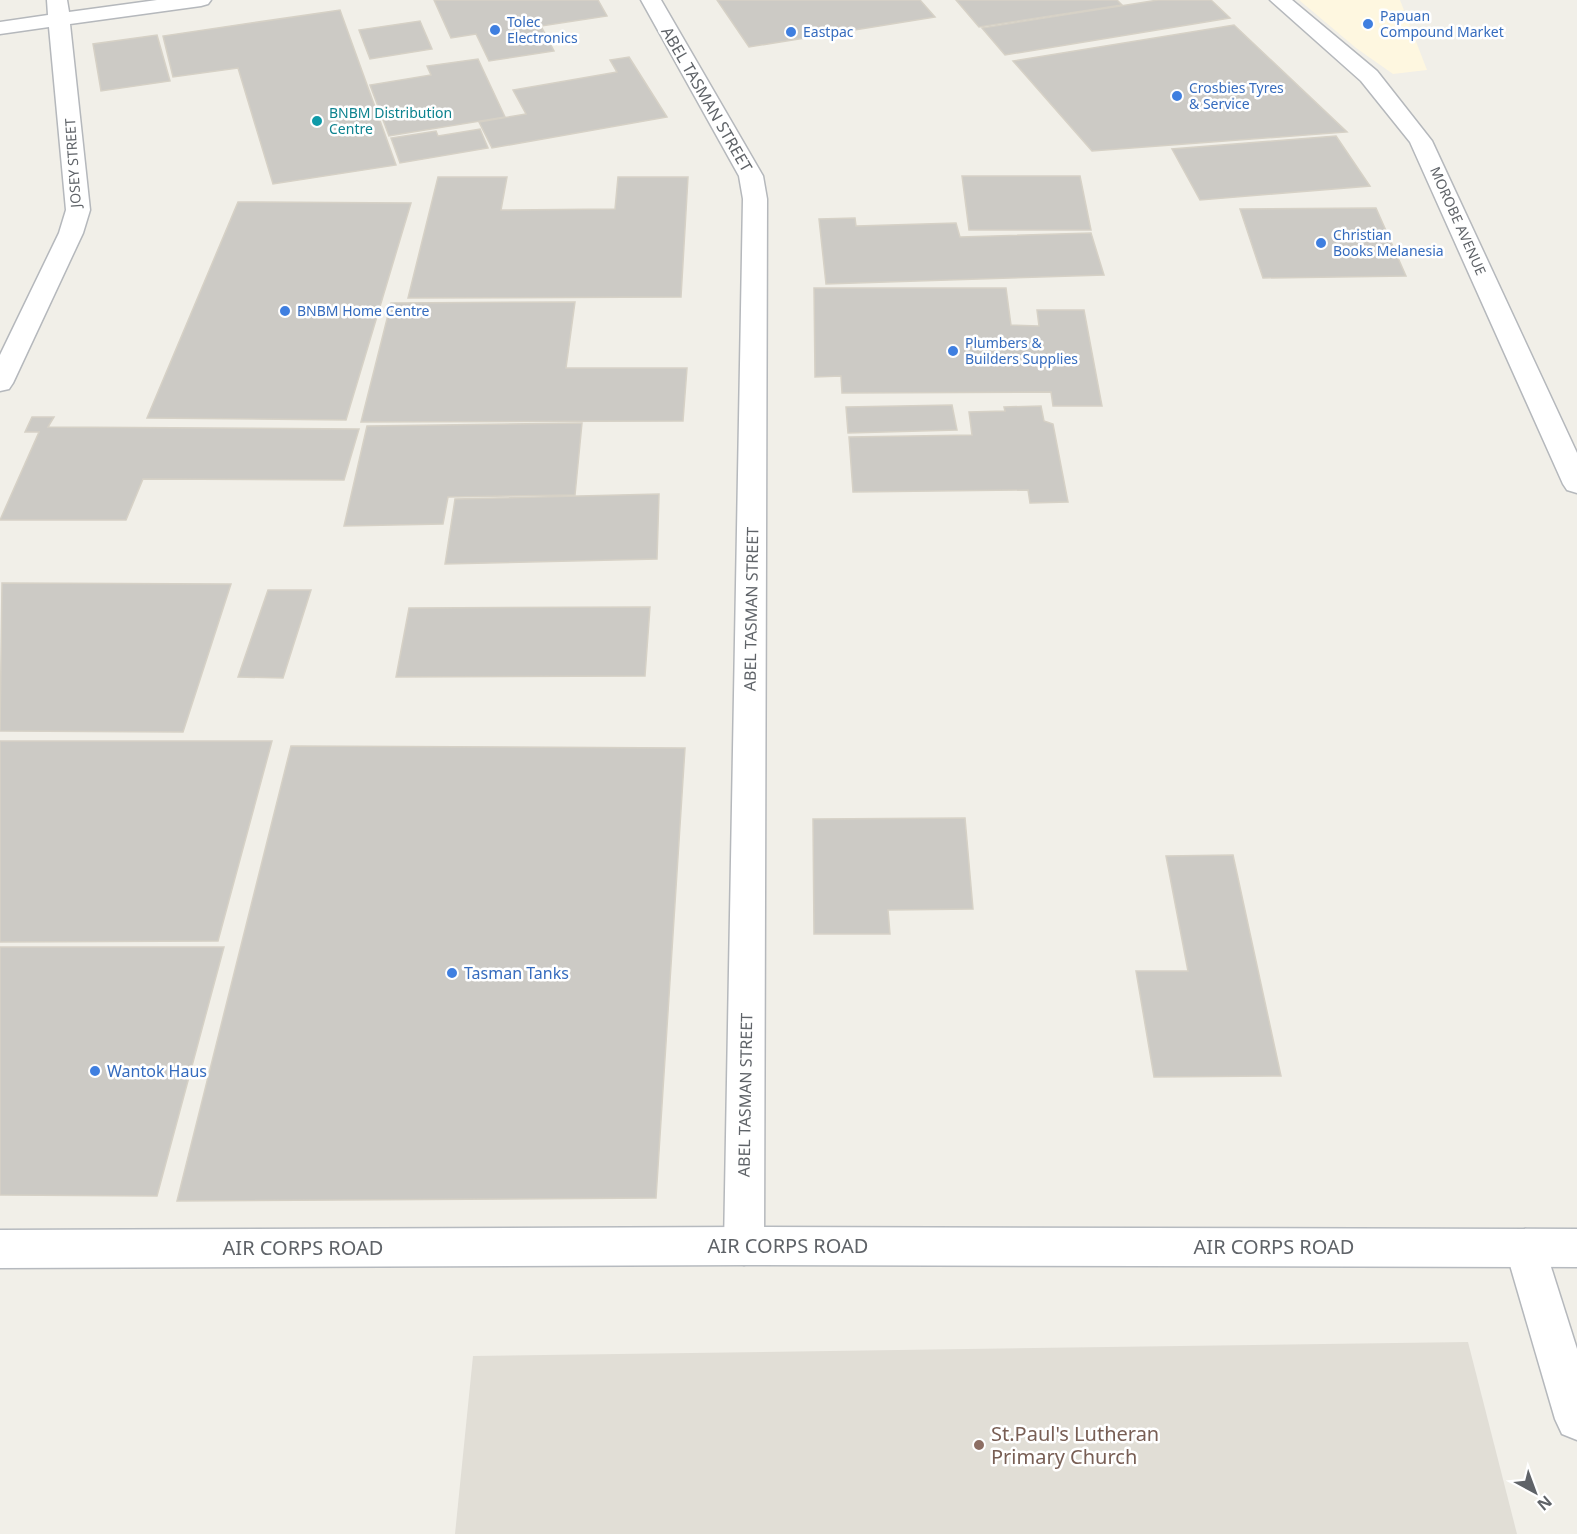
<svg xmlns="http://www.w3.org/2000/svg" width="1577" height="1534" font-family="'Noto Sans',sans-serif">
<style>
.commercial{fill:#fef7e0}
.education{fill:#e1ded6}
.building{fill:#cccac5;stroke:#d6d1c6;stroke-width:1.5}
.lines{fill:none;stroke-linecap:round;stroke-linejoin:round}
.street-casing{stroke:#b5b8bc;stroke-width:3}
.secondary-casing{stroke:#b6babf;stroke-width:3}
.street{fill:#fff;fill-rule:evenodd}
.secondary{fill:#fff;fill-rule:evenodd}
.shop-dot{fill:#3f7fe0;stroke:#fff;stroke-width:2}
.culture-dot{fill:#0f9aa8;stroke:#fff;stroke-width:2}
.education-dot{fill:#8d6e63;stroke:#fff;stroke-width:2}
.labels{text-anchor:middle;stroke-width:5;stroke-linejoin:round;paint-order:stroke}
.far-shop-label{font-size:14px;fill:#366cbe;stroke:#fff;text-anchor:start}
.far-culture-label{font-size:14px;fill:#0d838f;stroke:#fff;text-anchor:start}
.far-street-label{font-size:14px;fill:#5f6368;stroke:#fff}
.street-label{font-size:16px;fill:#5f6368;stroke:#fff}
.shop-label{font-size:16px;fill:#366cbe;stroke:#fff;text-anchor:start}
.near-street-label{font-size:20px;fill:#5f6368;stroke:#fff}
.near-education-label{font-size:20px;fill:#785e54;stroke:#fff;text-anchor:start}
</style>
<rect width="100%" height="100%" fill="#f1efe8"/>
<path class="commercial" d="M1299,0H1400L1427,70L1393,74L1356,48Z"/>
<path class="education" d="M1468,1342L1517,1534H455L473,1356Z"/>
<g class="building">
<path d="M434,0H598L607,16L541,26L554,51L489,61L476,34L451,38Z"/>
<path d="M717,0H920L935,17L749,47Z"/>
<path d="M956,0H1117L1122,5L979,27Z"/>
<path d="M1158,0H1211L1230,18L1005,55L982,28Z"/>
<path d="M340,10L396,165L273,184L238,68L173,77L163,36Z"/>
<path d="M420,21L432,49L370,59L359,30Z"/>
<path d="M1234,25L1347,132L1092,151L1013,61Z"/>
<path d="M157,35L170,81L101,91L93,44Z"/>
<path d="M629,57L667,117L492,148L479,122L526,114L513,90L617,72L610,60Z"/>
<path d="M478,59L505,117L389,136L370,85L431,75L427,66Z"/>
<path d="M480,129L488,148L400,163L391,138L436,131L438,136Z"/>
<path d="M1336,136L1370,186L1200,200L1172,149Z"/>
<path d="M962,176H1080L1091,230H969Z"/>
<path d="M438,177H507L501,210L615,209L618,177H688L681,297L408,298Z"/>
<path d="M238,202L411,203L346,420L147,418Z"/>
<path d="M1376,208L1406,276L1263,278L1240,209Z"/>
<path d="M855,218L856,226L956,223L960,237L1091,233L1104,275L826,284L819,219Z"/>
<path d="M814,288H1006L1011,325L1039,326L1037,310H1084L1102,406H1053L1051,392L842,393L841,376L815,377Z"/>
<path d="M575,302L566,368H687L683,421L361,422L391,303Z"/>
<path d="M952,405L957,430L848,433L846,407Z"/>
<path d="M1041,406L1044,421L1053,424L1068,502L1030,503L1028,490L853,492L849,437L972,435L969,412L1005,411L1004,407Z"/>
<path d="M32,417H54L48,427L359,429L344,480L143,479L126,520H0L39,432H25Z"/>
<path d="M582,423L575,495L448,497L443,524L344,526L367,426Z"/>
<path d="M659,494L657,559L445,564L455,499Z"/>
<path d="M2,583L231,584L183,732L0,731Z"/>
<path d="M268,590H311L283,678L238,677Z"/>
<path d="M650,607L645,676L396,677L409,608Z"/>
<path d="M0,741H272L218,941L0,942Z"/>
<path d="M291,746L685,748L656,1198L177,1201Z"/>
<path d="M965,818L973,909L888,910L890,934H814L813,819Z"/>
<path d="M1233,855L1281,1076L1154,1077L1136,971H1188L1166,856Z"/>
<path d="M0,947H224L157,1196L0,1195Z"/>
</g>
<g class="lines">
<g class="street-casing">
<g id="street">
<path d="M47,0H67L69,12L157,0H211L208,4L201,6L70,24L90,210L83,233L13,383L9,389L0,391V355L59,233L66,210L49,27L0,34V22L48,15Z"/>
<path d="M641,0H661L763,176L767,199L764,1246L758,1259L744,1265L730,1259L724,1246L743,199L739,176Z"/>
<path d="M1270,0H1292L1377,71L1432,141L1577,453V493L1567,490L1563,484L1410,142L1361,81Z"/>
<path d="M1525,1229L1539,1235L1545,1248L1577,1349V1440L1562,1434L1555,1419L1505,1248L1511,1235Z"/>
</g>
</g>
<g class="secondary-casing">
<path id="secondary" d="M744,1227L1577,1229V1267L744,1265L0,1268V1230Z"/>
</g>
<use href="#street" class="street"/>
<use href="#secondary" class="secondary"/>
</g>
<g class="shop-dot">
<circle cx="1368" cy="24" r="6"/>
<circle cx="495" cy="30" r="6"/>
<circle cx="791" cy="32" r="6"/>
<circle cx="1177" cy="96" r="6"/>
<circle cx="1321" cy="243" r="6"/>
<circle cx="285" cy="311" r="6"/>
<circle cx="953" cy="351" r="6"/>
<circle cx="452" cy="973" r="6"/>
<circle cx="95" cy="1071" r="6"/>
</g>
<circle class="culture-dot" cx="317" cy="121" r="6"/>
<circle class="education-dot" cx="979" cy="1445" r="6"/>
<g class="labels">
<g class="far-shop-label">
<text x="1380" y="21">Papuan<tspan x="1380" dy="16">Compound Market</tspan></text>
<text x="507" y="27">Tolec<tspan x="507" dy="16">Electronics</tspan></text>
<text x="803" y="37">Eastpac</text>
<text x="1189" y="93">Crosbies Tyres<tspan x="1189" dy="16">&amp; Service</tspan></text>
<text x="1333" y="240">Christian<tspan x="1333" dy="16">Books Melanesia</tspan></text>
<text x="297" y="316">BNBM Home Centre</text>
<text x="965" y="348">Plumbers &amp;<tspan x="965" dy="16">Builders Supplies</tspan></text>
</g>
<g class="far-culture-label">
<text x="329" y="118">BNBM Distribution<tspan x="329" dy="16">Centre</tspan></text>
</g>
<g class="far-street-label">
<text transform="translate(73 163) rotate(-94)" y="5">JOSEY STREET</text>
<text transform="translate(1458 221) rotate(66)" y="5">MOROBE AVENUE</text>
</g>
<g class="street-label">
<text transform="translate(707 99) rotate(60)" y="6">ABEL TASMAN STREET</text>
<text transform="translate(751 609) rotate(-89)" y="6">ABEL TASMAN STREET</text>
<text transform="translate(745 1095) rotate(-89)" y="6">ABEL TASMAN STREET</text>
</g>
<g class="shop-label">
<text x="464" y="979">Tasman Tanks</text>
<text x="107" y="1077">Wantok Haus</text>
</g>
<g class="near-street-label">
<text x="788" y="1253">AIR CORPS ROAD</text>
<text x="1274" y="1254">AIR CORPS ROAD</text>
<text x="303" y="1255">AIR CORPS ROAD</text>
</g>
<g class="near-education-label">
<text x="991" y="1441">St.Paul's Lutheran<tspan x="991" dy="23">Primary Church</tspan></text>
</g>
</g>
<g transform="translate(1535 1492) rotate(139)" stroke="#ffffff" stroke-width="4.5" paint-order="stroke">
<path d="M0-4.5L10 22L0 15L-10 22Z" fill="#5f6368"/>
<text y="-9" font-size="16" font-weight="bold" text-anchor="middle" fill="#5f6368">N</text>
</g>
</svg>
